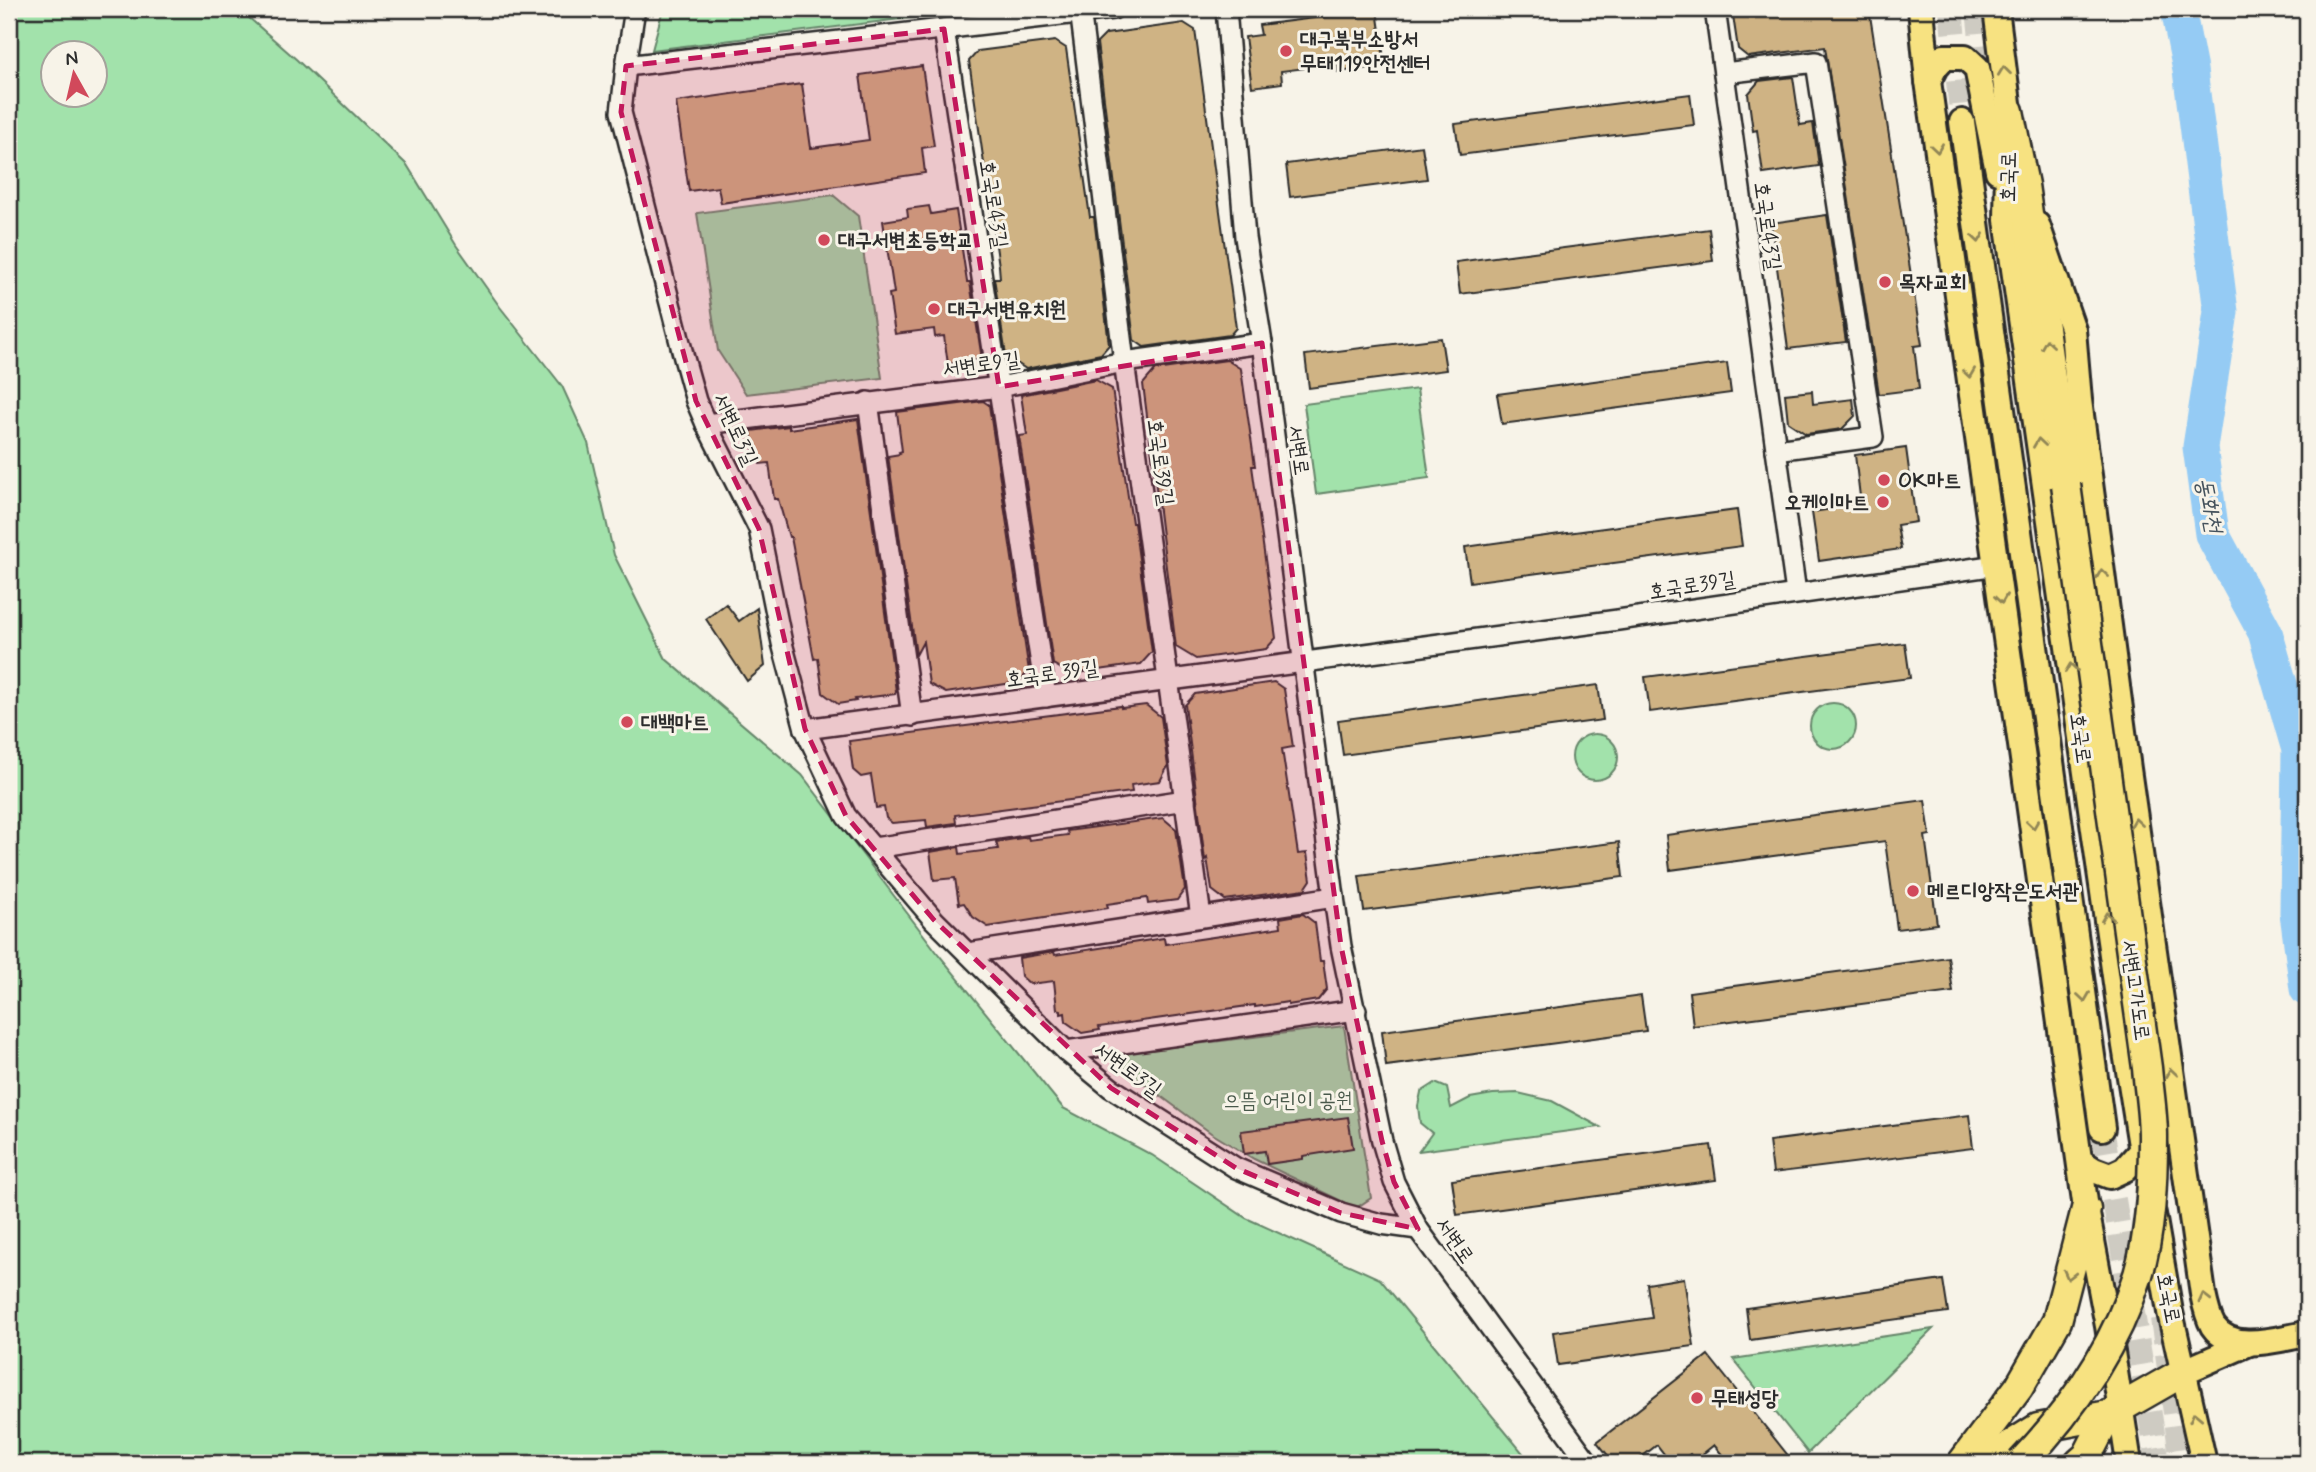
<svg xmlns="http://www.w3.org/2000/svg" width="2316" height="1472" font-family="Mynerve,'Poor Story',sans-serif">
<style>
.green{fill:#a2e2ab;stroke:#66866b;stroke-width:2;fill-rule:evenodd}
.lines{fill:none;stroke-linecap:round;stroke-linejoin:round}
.river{stroke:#95cbf4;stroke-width:35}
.building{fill:#cfb384;stroke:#2b2b2b;stroke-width:2}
.major-tunnel{stroke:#cecbc2;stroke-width:24;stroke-dasharray:24 12;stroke-linecap:butt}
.minor-casing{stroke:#2b2b2b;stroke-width:24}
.major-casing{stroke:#2b2b2b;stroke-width:30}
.highway-casing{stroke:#2b2b2b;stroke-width:33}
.minor{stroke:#f7f3e8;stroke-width:19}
.major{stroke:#f7e281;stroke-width:24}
.highway{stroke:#f7e281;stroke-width:28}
.highway-bridge-casing{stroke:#2b2b2b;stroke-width:33;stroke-linecap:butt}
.highway-bridge{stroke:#f7e281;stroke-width:28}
.oneway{stroke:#918656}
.marked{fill:#c2185b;fill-opacity:0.2;stroke:#c2185b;stroke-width:5;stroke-dasharray:14 9;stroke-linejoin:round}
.poi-dot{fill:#d1495b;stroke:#f7f3e8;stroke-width:2.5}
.labels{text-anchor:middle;stroke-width:6;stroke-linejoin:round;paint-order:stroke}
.poi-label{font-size:21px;font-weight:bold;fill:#2b2b2b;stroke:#f7f3e8;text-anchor:start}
.street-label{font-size:21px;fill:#2b2b2b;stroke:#f7f3e8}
.park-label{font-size:21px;fill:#49594b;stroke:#f7f3e8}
.water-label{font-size:23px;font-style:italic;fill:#46535d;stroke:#f7f3e8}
</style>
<rect width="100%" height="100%" fill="#f7f3e8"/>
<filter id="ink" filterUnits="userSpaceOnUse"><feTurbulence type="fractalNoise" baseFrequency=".0143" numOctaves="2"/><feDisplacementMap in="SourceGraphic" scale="14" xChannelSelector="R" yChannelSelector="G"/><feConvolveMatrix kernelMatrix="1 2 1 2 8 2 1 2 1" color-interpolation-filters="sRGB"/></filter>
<g filter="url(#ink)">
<g class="green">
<path d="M9,9H239L297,60L407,165L456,245L500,307L562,386L588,443L614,555L666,659L802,775L939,955L1063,1108L1152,1155L1246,1218L1380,1279L1531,1463H9ZM94,52V94H52V52Z"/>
<path d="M663,9H981L652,50Z"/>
<path d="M833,195L858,216L882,378L746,394L718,351L697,213Z"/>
<path d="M1417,389L1429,478L1316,494L1304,404Z"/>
<circle cx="1833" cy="726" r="23"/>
<circle cx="1595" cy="757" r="23"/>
<path d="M1344,1026L1371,1198L1356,1208L1254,1159L1211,1133L1105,1055Z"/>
<path d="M1435,1083L1447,1088L1451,1108L1470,1098L1493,1094L1518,1093L1552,1101L1600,1127L1419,1151L1432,1133L1420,1123L1418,1106L1421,1092Z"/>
<path d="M1933,1329L1808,1453L1733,1359Z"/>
</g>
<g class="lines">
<path class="river" d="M2178,9L2190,70L2221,312L2200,447L2212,534L2265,632L2299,750L2297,913L2307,989"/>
</g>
<g class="building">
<path d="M1732,9H1869L1922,345L1914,346L1919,389L1879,394L1825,47L1748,57L1738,49Z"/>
<path d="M1377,10L1385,66L1338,72L1337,64L1281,71L1282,83L1252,87L1245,37L1261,35L1259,25Z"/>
<path d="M1184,23L1195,30L1236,328L1230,335L1144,347L1134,340L1097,43L1106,34Z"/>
<path d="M1055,41L1066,48L1090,217H1094L1109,345L1101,354L1026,369L1006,356L994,278H1000L999,266L969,61L978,51Z"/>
<path d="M922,66L934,146L922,148L925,173L721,203L718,187L689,191L676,102L802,84L811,148L869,140L860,75Z"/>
<path d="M1793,77L1800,125L1813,123L1819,166L1763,174L1757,130L1753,131L1748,94L1759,81Z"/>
<path d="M1690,94L1694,125L1460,155L1455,124Z"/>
<path d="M1422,146L1427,179L1290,197L1286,164Z"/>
<path d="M929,206L931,214L956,210L967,282H970L982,359L948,364L944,336L935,337L934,329L895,334L889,294L894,293L883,221L908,217L907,209Z"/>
<path d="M1827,215L1846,342L1788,349L1771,223Z"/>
<path d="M1709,229L1713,261L1460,294L1456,262Z"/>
<path d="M1441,338L1446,370L1309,388L1305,355Z"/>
<path d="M1227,360L1241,369L1255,466H1252L1276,638L1266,649L1196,659L1176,647L1143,384L1155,370Z"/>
<path d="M1727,363L1731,393L1502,424L1497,394Z"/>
<path d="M1096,380L1112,389L1132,523H1134L1152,652L1141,664L1071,674L1053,664L1019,436L1027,435L1021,395Z"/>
<path d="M1812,391L1813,404L1853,399L1855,416L1842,429L1806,434L1788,422L1785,394Z"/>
<path d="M983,401L989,405L1029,671L1019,682L946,693L929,684L923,642L916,655L888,456L900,454L899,452L902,451L897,412Z"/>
<path d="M858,419L896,691L895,694L855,699L856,701L838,704L823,693L818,658L814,659L791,537H789L778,499H774L769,463L760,464L758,454H754L751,431L789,426V429Z"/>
<path d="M1906,448L1916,522L1897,525L1901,549L1819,561L1812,512L1861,505L1855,455Z"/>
<path d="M1737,510L1742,546L1470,582L1465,547Z"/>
<path d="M726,604L739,621L757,608L765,666L747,681L706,619Z"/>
<path d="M1905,643L1910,678L1650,712L1645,677Z"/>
<path d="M1274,682L1284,689L1293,747L1282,749L1298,854L1307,853L1311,880L1305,889L1225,900L1212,890L1207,858L1205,860L1185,705L1195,694Z"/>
<path d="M1598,685L1603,720L1343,755L1338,720Z"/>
<path d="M1146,705L1161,717L1168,766L1160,781L1131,785L1132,792L955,815L956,823L927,827L926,820L892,823L886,818L884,807L876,808L871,775L861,777L853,770L849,741L1121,706V708Z"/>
<path d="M1925,800L1930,835L1925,836L1937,924L1897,929L1885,841L1670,870L1666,835Z"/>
<path d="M1163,818L1176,829L1185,889L1177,900L1148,904L1147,898L1107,904L1108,908L988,927L973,917L964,903L959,904L955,878L934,880L930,852L959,847L960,854L998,849L996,842L1028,837L1029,840L1068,835L1067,831Z"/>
<path d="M1619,842L1623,877L1364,911L1359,876Z"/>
<path d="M1303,914L1315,923L1320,961H1323L1327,989L1318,1000L1288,1005V1002L1255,1007V1005L1099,1027L1100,1030L1082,1033L1066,1022L1065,1013L1061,1014V1010L1057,1009L1054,981L1030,984L1021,976L1019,958L1054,952L1055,955L1164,938L1165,944L1281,927L1280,918Z"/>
<path d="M1948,957L1953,992L1693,1026L1689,992Z"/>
<path d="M1641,996L1646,1031L1386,1066L1382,1031Z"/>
<path d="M1969,1115L1973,1148L1773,1173L1769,1141Z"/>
<path d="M1348,1117L1353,1148L1303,1156V1159L1267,1164L1265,1151L1244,1154L1241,1131Z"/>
<path d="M1711,1145L1716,1180L1457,1215L1452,1180Z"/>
<path d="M1684,1278L1694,1346L1558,1365L1553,1332L1652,1318L1647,1284Z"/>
<path d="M1943,1280L1948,1312L1750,1340L1746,1308Z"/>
<path d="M1708,1355L1794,1463H1729L1714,1445L1695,1460L1690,1454L1678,1463H1671L1657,1445L1634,1463H1614L1597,1442Z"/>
</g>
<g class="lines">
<g class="major-tunnel">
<path d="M1951,9L1962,122"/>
<path d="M1978,9L1986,87"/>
<path d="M2102,1128L2158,1463"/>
<path d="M2162,1318L2182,1463"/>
</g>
<g class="minor-casing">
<g id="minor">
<path d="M635,9L626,66L621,112L684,358L696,401L706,424L759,529L782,643L805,729L846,816L934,920L1066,1051L1111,1088L1236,1168L1341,1213L1381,1224L1418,1229"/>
<path d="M1080,9L1124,362L1201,917"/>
<path d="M1226,9L1245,237L1262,343L1334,897L1341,946L1382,1141L1394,1182L1418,1229L1589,1463"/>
<path d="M1715,9L1796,593"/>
<path d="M944,29L1046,697"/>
<path d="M626,66L1113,9"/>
<path d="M1724,73L1816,62L1873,437L1776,450"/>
<path d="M868,402L912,716"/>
<path d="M706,424L999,387L1124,362L1262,343"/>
<path d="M805,729L1618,620L1997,565"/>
<path d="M874,848L1185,800"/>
<path d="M968,953L1334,897"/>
<path d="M1066,1051L1356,1010"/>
</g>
</g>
<g class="major-casing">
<g id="major">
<path d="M1921,9L1928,81L2086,1209L2108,1326L2129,1463"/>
<path d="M1996,9L2009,111L2007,220L2125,1046L2144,1164"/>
<path d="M1928,81L1935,67L1944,57H1965L1977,68L1998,171"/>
<path d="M1962,122L2102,1128"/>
<path d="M2037,225L2073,330L2079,400L2128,769L2203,1294C2205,1304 2208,1317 2213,1326C2233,1355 2279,1338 2307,1334"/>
<path d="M2080,1161L2094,1170L2110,1176L2125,1169L2142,1150"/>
<path d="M2153,1214L2170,1312L2204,1463"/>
<path d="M2185,1371L2247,1344"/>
</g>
</g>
<g class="highway-casing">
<g id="highway">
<path d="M2009,111L2024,185L2066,485"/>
<path d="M1962,1463L2019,1387L2057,1321L2086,1209"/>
<path d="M1982,1463L2038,1428L2108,1415L2185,1371"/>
<path d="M2079,1463L2087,1456L2108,1415"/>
</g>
</g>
<use href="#minor" class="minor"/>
<use href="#major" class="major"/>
<use href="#highway" class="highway"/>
<g class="highway-bridge-casing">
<path id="highway-bridge" d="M2021,1463C2073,1409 2115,1348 2138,1275C2151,1232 2153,1182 2153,1137C2153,1114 2149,1091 2147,1068L2066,485"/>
</g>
<use href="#highway-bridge" class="highway-bridge"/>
</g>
<defs><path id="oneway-chevron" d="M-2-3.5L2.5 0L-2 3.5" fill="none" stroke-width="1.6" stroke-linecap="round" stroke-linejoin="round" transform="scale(1.75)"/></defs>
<g class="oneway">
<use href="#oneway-chevron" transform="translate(2004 71) rotate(-97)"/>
<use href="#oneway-chevron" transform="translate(1937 148) rotate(82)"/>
<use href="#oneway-chevron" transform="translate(1978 238) rotate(82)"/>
<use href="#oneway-chevron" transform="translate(2047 344) rotate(-98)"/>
<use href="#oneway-chevron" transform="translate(1969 373) rotate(82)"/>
<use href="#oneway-chevron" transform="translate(2039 443) rotate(-98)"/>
<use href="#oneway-chevron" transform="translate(2102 574) rotate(-98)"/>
<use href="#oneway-chevron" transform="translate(2001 599) rotate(82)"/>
<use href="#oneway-chevron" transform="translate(2071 668) rotate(-98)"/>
<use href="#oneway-chevron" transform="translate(2136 823) rotate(-98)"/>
<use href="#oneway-chevron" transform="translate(2033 824) rotate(82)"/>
<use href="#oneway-chevron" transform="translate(2107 917) rotate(-98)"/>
<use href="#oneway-chevron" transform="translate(2084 997) rotate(82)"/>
<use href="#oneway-chevron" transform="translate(2171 1073) rotate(-98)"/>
<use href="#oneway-chevron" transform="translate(2069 1275) rotate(104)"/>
<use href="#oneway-chevron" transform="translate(2204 1298) rotate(-104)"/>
<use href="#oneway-chevron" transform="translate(2195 1417) rotate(-102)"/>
</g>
</g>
<path class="marked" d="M944,29L999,387L1262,343L1341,946L1382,1141L1394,1182L1418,1229L1341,1213L1236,1168L1111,1088L934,920L846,816L805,729L759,529L696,401L621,112L626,66Z"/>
<g class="poi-dot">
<circle cx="1286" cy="51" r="7"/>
<circle cx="824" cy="240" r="7"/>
<circle cx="1885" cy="282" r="7"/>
<circle cx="934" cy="309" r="7"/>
<circle cx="1884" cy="480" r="7"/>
<circle cx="1883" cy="502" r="7"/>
<circle cx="627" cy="722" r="7"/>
<circle cx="1913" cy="891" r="7"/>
<circle cx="1697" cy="1398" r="7"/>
</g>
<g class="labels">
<g class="poi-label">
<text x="1300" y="46">대구북부소방서<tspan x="1300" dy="24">무태119안전센터</tspan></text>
<text x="838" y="247">대구서변초등학교</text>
<text x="1899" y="289">목자교회</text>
<text x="948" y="316">대구서변유치원</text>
<text x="1898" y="487">OK마트</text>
<text x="1869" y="509" text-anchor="end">오케이마트</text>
<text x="641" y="729">대백마트</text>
<text x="1927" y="898">메르디앙작은도서관</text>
<text x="1711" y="1405">무태성당</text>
</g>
<g class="street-label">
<text transform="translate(2008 177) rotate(-89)" y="7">호국로</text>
<text transform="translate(994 204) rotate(81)" y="7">호국로43길</text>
<text transform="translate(1768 226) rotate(82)" y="7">호국로43길</text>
<text transform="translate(981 364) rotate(-8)" y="7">서변로9길</text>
<text transform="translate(736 429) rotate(65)" y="7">서변로3길</text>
<text transform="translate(1299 450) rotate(82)" y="7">서변로</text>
<text transform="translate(1161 462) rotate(82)" y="7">호국로39길</text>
<text transform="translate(1692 585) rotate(-9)" y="7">호국로39길</text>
<text transform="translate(1052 673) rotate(-8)" y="7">호국로 39길</text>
<text transform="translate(2081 738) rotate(82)" y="7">호국로</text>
<text transform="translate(2136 990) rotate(82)" y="7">서변고가도로</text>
<text transform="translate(1128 1069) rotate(36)" y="7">서변로3길</text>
<text transform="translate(1455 1240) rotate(55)" y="7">서변로</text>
<text transform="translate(2169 1298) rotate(79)" y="7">호국로</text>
</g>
<g class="park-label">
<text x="1288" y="1107">으뜸 어린이 공원</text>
</g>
<g class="water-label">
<text transform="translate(2210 505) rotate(79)" y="8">동화천</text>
</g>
</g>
<rect width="2316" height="1472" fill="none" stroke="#f7f3e8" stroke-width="35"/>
<rect x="18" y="18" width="2281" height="1437" fill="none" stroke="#2b2b2b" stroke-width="2.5" filter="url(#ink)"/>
<g transform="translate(74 74) rotate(352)"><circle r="33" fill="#f7f3e8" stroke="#a5a39c" stroke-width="2"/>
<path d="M0-5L12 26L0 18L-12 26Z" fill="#d1495b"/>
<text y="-10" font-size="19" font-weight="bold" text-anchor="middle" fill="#2b2b2b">N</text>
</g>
</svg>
